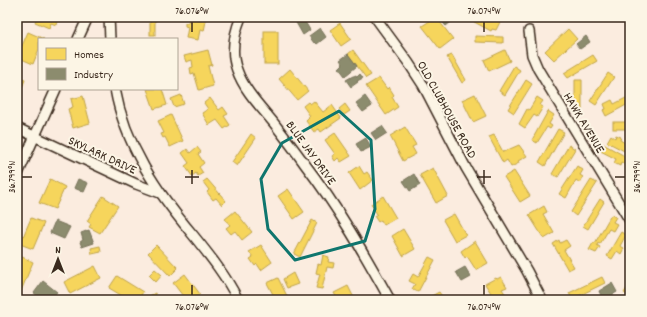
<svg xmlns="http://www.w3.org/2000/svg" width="647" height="317" font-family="Dekko,sans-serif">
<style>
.homes{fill:#f6d55c;stroke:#bea249}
.industry{fill:#8c8c6e;stroke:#746f56}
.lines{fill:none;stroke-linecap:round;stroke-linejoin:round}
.street-casing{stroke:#3b2a1e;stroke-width:12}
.street{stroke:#fcf5e5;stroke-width:9}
.marked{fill:none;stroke:#0f766e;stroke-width:3;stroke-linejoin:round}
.ticks{fill:none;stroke:#3b2a1e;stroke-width:1.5}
.labels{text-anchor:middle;stroke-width:4;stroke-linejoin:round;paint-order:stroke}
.street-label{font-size:13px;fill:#3b2a1e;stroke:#fcf5e5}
.neatline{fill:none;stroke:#3b2a1e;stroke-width:1.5}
.ticks-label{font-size:10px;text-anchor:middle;fill:#3b2a1e}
</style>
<rect width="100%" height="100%" fill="#fbecdf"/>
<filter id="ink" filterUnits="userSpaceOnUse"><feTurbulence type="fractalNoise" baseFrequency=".025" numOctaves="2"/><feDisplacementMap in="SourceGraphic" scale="8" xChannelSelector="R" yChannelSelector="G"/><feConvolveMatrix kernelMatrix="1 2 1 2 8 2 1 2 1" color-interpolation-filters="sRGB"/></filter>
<g filter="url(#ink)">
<g class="homes">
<path d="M37,17H59L56,25L51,23L49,28L35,22Z"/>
<rect x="150" y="17" width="5" height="18"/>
<path d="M189,17L206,21L204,31L200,30L198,40L186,38L188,27L185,26V23H188Z"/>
<path d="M436,17L453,39L440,49L422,26Z"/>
<path d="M465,17H494L500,22L496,30L492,29L491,31Z"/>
<path d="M340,23L351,39L341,46L330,30Z"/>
<path d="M568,29L577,39L554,60L545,51Z"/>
<rect x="264" y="31" width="14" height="33"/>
<path d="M28,32L44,39H39V49L33,64L17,57Z"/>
<path d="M475,36L503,37V43L475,42Z"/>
<path d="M208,50L212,65L208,66L213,86L199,90L194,73L191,74L190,68L193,67L192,60L186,62L184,56Z"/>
<path d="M353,50L371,75L366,78L348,54Z"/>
<path d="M505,50L510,61L489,71L484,60Z"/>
<path d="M452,55L466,80L462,83L447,57Z"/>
<path d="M593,55L597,61L568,78L564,73Z"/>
<path d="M514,66L520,70L505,95L499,91Z"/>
<path d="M290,69L308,91L297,100L279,79Z"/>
<path d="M608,73L614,77L596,105L590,101Z"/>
<path d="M17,76L25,80L17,100Z"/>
<path d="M379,78L387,89L389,87L394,95L392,97L398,107L386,115L366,86Z"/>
<path d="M526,80L532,84L514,113L508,109Z"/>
<path d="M575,80H582V113L575,112Z"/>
<path d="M147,89H162L167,105L154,109Z"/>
<path d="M475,94L486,116L473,122L462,100Z"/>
<path d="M181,95L184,104L174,107L171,99Z"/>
<path d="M83,96L90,123L73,128L68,109L73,107L71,99Z"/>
<path d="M630,96V103L606,116L603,110L606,109L604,104L612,100L614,104Z"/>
<path d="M537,97L543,101L540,105L543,107L537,117L534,115L525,128L519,124L527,109L529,110Z"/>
<path d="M210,98L219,110L223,107L228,114L224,116L230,125L224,129L217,120L209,125L202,113L208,109L204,103Z"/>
<path d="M314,101L323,112L332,105L341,118L321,132L319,129L314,132L306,121L309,118L308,117L310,116L303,106L308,102L310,104Z"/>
<path d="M345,104L350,111L344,115L339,109Z"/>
<path d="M548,111L554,115L549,124L552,126L550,129L547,127L537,143L532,140Z"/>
<path d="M171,115L183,141L170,147L165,137L163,138L161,134L164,133L158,121Z"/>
<rect x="613" y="122" width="17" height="7"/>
<path d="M405,127L416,145L412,147L416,154L403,161L390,136Z"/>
<path d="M558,129L564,132L545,166L539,162Z"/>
<path d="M335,133L351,156L341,162L338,158L335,161L332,156L335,154L325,140Z"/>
<path d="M251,134L256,138L237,166L232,162Z"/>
<path d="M494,135L503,152L519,145L527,156L518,161L519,163L511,167L507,160L503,163L489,137Z"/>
<path d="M611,135L615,138L616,135L621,137L620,140L630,146V154L607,142Z"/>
<path d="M596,140L630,159L627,166L621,162L620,166L614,163L616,159L593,147Z"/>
<path d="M569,145L575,149L558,177L552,174Z"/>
<path d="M197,147L201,152L198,154L204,163L199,167L203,173L198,176L196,173L192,176L185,166L189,163L182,153L187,149L190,153Z"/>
<path d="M359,166L364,174L367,172L373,180L360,190L349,173Z"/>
<path d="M577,166L583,170L580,175L583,177L580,183L576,180L566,198L559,194Z"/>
<path d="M433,168L448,196L436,203L420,175Z"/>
<path d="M514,171L530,196L520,202L504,177Z"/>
<path d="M50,179L65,187L55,209L39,203Z"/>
<path d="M207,179L226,201L222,205L216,198L213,200L207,192L209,190L203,182Z"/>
<path d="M591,180L597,183L576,216L571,212Z"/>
<path d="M288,189L304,212L294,219L278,196Z"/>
<path d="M103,196L118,206L100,233L89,227L91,224L87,221Z"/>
<path d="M383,196L396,218L384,225L381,220L378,222L374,216L377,214L371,204Z"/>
<path d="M600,199L604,202L588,229L583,226Z"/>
<path d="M544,206L547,212L543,214L554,233L544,239L529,215Z"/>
<path d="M235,211L252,232L242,240L235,231L231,234L226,228L230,225L225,219Z"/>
<path d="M454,214L466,235L455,241L443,220Z"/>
<path d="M611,215L616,217L613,222L617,224L613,231L609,229L600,244L598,243L597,245L600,247L596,253L589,250L593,243H595Z"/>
<path d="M31,218L44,223L33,249L20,244Z"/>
<path d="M312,220L317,223L300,257L294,254Z"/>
<path d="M403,229L415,249L403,256L392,236Z"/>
<path d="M621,232L626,235L620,246L624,248L621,254L617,251L612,259L607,256Z"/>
<path d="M559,240L560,243L566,240L570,246L564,250L574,267L568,270L553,244Z"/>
<path d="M475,241L488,263L476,270L467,256L465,258L461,251Z"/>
<path d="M156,245L178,268L170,276L148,253Z"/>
<path d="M261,245L272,262L261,270L257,264L255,266L250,259L253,257L249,252Z"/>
<path d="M100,246L101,252L92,254L91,248Z"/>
<path d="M323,255L329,257L328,262L334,263L333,268L327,267L322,289L316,288L320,274L316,273L318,264L321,265Z"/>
<path d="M22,257L33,262L21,291L17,289V268Z"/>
<path d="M429,257L435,260L418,292L412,289L415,284L409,281L413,274L418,277Z"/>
<path d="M95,266L101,278L70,294L64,282Z"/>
<path d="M155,269L162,275L156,282L149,275Z"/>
<path d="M293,273L298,284L287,288L283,279Z"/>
<path d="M185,274L200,294L192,300H186L173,283Z"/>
<path d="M117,276L143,292L138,300H129L109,288Z"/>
<path d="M501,277L507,287L502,289L506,295L498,300H488L486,296L491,293L485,284L496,278L497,279Z"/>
<path d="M602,277L605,283L572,299L569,293Z"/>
<path d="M278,278L289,300H276L267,283Z"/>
<path d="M630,283V297L624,293Z"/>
<path d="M348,286L355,300H338L334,293Z"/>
<path d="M439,292L443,298L440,300H424Z"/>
<path d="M155,293L158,300H147L146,298Z"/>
</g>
<g class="industry">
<path d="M297,17H302L310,30L303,35L294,19Z"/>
<path d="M438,17H454L456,18L446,26Z"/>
<path d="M320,28L326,37L317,44L315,42L314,43L309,36Z"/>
<path d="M586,36L590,42L580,49L576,44Z"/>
<path d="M348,54L357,66L345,76L339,68L343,64L340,60Z"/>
<path d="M360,74L363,78L357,81L358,82L351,87L346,80L353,76H354L356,75L357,77Z"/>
<path d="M365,96L372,106L363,112L356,103Z"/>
<path d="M382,126L387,133L376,140L371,133Z"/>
<path d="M366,138L371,147L361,152L356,144Z"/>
<path d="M414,174L420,185L410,191L403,181Z"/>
<path d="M78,179L88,183L84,192L74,188Z"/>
<path d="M55,221L70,227L64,239L50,233Z"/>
<path d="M89,230L94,243L82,247L80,242L83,240L81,233Z"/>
<path d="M465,267L471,277L462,282L456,272Z"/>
<path d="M43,281L57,292L50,300H43L34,293Z"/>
<path d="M612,283L617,292L603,300L599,291Z"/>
</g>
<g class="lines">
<g class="street-casing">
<g id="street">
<path d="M109,17L110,39"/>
<path d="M241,17C234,34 230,52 237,70C244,90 260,106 273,122C284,136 294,149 304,163C337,206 364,253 390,300"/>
<path d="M375,17L408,62L423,85L466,168L527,271L542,300"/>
<path d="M529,31L532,55L538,69L630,221"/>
<path d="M78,39L88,17"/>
<path d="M115,89C125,145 157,192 193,235C210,256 226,276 238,300"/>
<path d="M17,128L136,184L160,193"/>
<path d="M17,176L56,89"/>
</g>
</g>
<use href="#street" class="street"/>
</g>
</g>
<path class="marked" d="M339,111L371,140L375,209L365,241L295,260L268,229L261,179L282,143Z"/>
<path class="ticks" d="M192,22V32M484,22V32M192,170V184M484,170V184M22,177H32M185,177H199M477,177H491M615,177H625M192,285V295M484,285V295"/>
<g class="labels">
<g class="street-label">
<text transform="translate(448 109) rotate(61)" y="5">OLD CLUBHOUSE ROAD</text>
<text transform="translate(585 122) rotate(59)" y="5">HAWK AVENUE</text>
<text transform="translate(312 152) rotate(54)" y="5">BLUE JAY DRIVE</text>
<text transform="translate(103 154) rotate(25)" y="5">SKYLARK DRIVE</text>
</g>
</g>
<rect width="647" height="317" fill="none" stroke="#fcf5e5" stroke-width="44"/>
<rect x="38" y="38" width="140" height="52" fill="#fcf5e5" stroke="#afa495"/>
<rect x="46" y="48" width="20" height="12" fill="#f6d55c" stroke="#afa495"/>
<text x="74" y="58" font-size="12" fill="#3b2a1e">Homes</text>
<rect x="46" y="68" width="20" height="12" fill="#8c8c6e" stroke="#afa495"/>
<text x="74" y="78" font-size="12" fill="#3b2a1e">Industry</text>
<g transform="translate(58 259)" stroke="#fcf5e5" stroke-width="3" paint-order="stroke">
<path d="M0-3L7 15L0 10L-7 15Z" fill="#3b2a1e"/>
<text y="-6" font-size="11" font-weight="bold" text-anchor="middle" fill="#3b2a1e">N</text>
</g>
<rect x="22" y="22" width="603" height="273" class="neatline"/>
<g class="ticks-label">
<text x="192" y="14">76.076°W</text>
<text x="484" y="14">76.074°W</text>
<text transform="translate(11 177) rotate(-90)" y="4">36.799°N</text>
<text transform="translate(636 177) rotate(-90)" y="4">36.799°N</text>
<text x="192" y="310">76.076°W</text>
<text x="484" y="310">76.074°W</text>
</g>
</svg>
